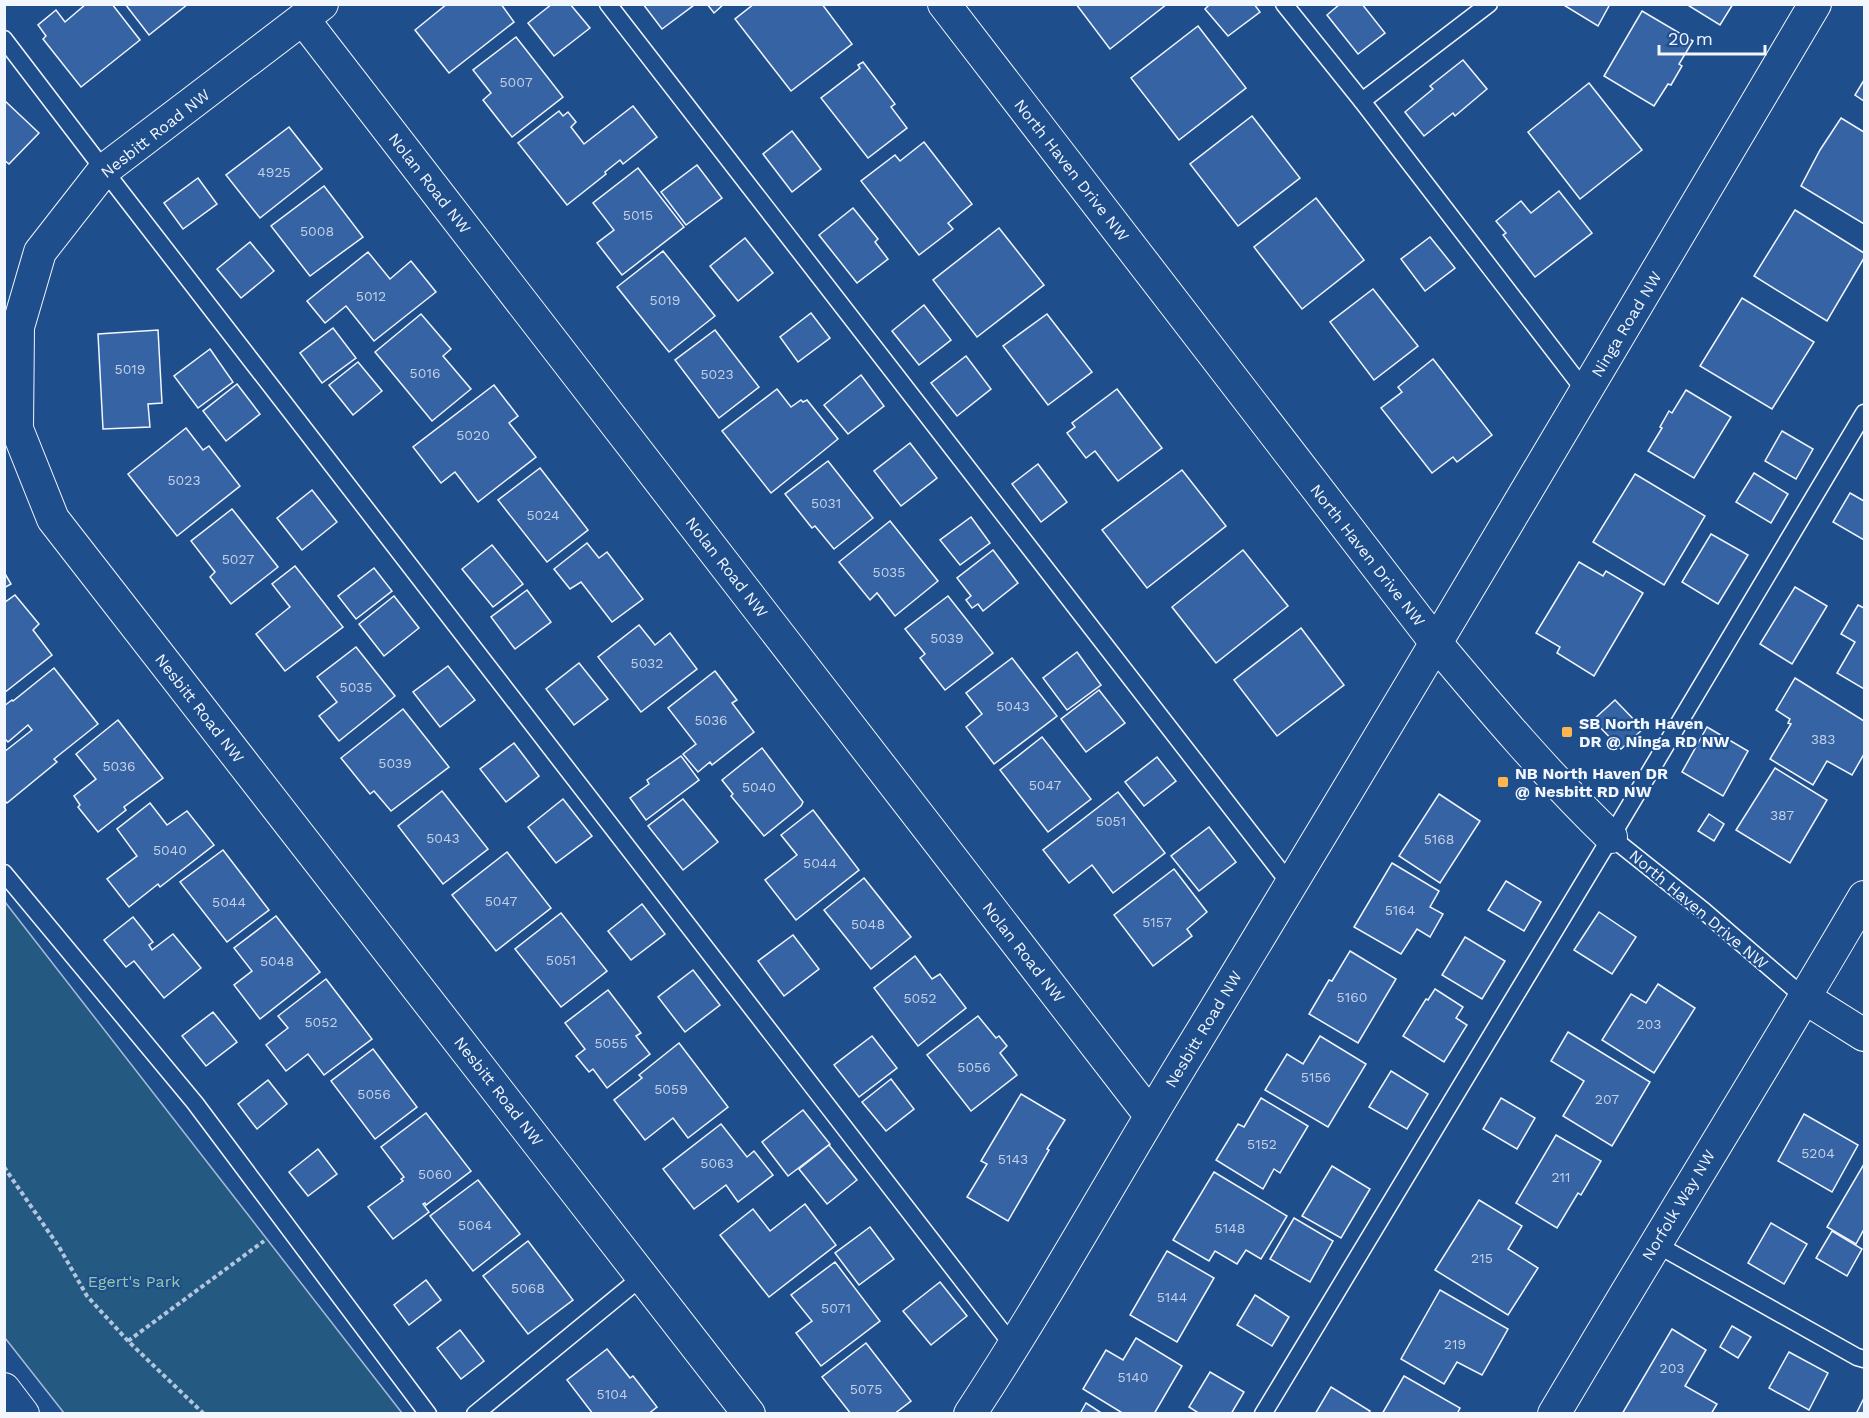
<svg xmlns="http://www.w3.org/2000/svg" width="1869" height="1418" font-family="'Work Sans',sans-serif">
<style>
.green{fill:#245a82;stroke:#a8bbd7;stroke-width:1.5}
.building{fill:#3563a3;stroke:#f2f6ff;stroke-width:1.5}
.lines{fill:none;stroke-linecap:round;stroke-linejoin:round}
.lane-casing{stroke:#f2f6ff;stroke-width:19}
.street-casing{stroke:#f2f6ff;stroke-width:34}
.path{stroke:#b3c4dc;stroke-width:4;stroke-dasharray:4.5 3;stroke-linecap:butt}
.lane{stroke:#1f4e8c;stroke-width:16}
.street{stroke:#1f4e8c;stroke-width:32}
.poi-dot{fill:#ffb74d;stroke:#1f4e8c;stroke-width:2}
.labels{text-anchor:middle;stroke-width:4.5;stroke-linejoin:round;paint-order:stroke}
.number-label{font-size:14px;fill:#c3d1e8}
.street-label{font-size:16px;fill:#f2f6ff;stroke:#1f4e8c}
.poi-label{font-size:16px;font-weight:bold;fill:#f2f6ff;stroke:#1f4e8c;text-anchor:start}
.park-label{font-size:16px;fill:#97c8a6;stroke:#1f4e8c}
</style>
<rect width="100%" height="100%" fill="#1f4e8c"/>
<path class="green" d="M4,902H5L402,1413H64L5,1338Z"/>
<g class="building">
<path d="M86,4H112L140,40L81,87L43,39L46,36L38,25L56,10L65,22Z"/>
<path d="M125,4H188L149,35Z"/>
<path d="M447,4H501L514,22L449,73L415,30Z"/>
<path d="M552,4H570L590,28L554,56L528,23Z"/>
<path d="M643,4H694V5L662,29Z"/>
<path d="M707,4H724L714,13Z"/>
<path d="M754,4H822L852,44L791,91L735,19Z"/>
<path d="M1076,4H1167L1110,49Z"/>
<path d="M1210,4H1254L1260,12L1228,36L1205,9Z"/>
<path d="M1340,4H1362L1385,33L1358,54L1327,15Z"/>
<path d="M1562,4H1610L1598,26Z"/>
<path d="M1686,4H1733L1720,25Z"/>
<path d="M1642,11L1693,41L1679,64L1682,66L1671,85L1668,84L1654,106L1604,76Z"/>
<path d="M1198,26L1246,88L1179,140L1131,78Z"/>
<path d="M516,37L563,97L512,137L483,100L491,93L473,70Z"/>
<path d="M1463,60L1487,89L1455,116L1453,113L1424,136L1405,112L1433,89L1430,86Z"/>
<path d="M863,62L895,104L891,107L907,128L868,158L821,98L860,68L858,65Z"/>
<path d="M1864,80V101L1855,95Z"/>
<path d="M1589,83L1642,150L1580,199L1528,132Z"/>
<path d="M4,100L39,133L9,164L4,160Z"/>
<path d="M633,106L657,137L623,164L620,160L605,172L606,174L567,205L518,143L559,111L563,116L568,112L576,122L571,127L584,144Z"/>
<path d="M1252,116L1300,178L1238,226L1190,164Z"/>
<path d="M1841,118L1864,132V224L1801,186L1820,150Z"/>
<path d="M289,127L322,169L260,218L226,175Z"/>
<path d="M792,131L821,169L792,192L763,154Z"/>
<path d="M924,142L972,204L948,223L953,229L919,255L861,181L895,155L900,161Z"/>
<path d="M697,165L722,198L686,225L661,192Z"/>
<path d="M638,168L684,227L622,275L597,243L614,230L593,203Z"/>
<path d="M198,178L217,204L183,229L164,203Z"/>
<path d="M324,186L363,237L310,276L271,226Z"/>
<path d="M1559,191L1592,233L1535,277L1503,235L1506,233L1496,221L1521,201L1531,213Z"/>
<path d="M1316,198L1364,260L1302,309L1254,247Z"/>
<path d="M853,208L878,239L875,242L888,259L857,283L819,235Z"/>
<path d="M1795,210L1864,253V258L1827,321L1754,276Z"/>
<path d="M999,228L1044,285L977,337L933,280Z"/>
<path d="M1430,237L1455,268L1425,291L1401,259Z"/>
<path d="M745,238L773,273L738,301L710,266Z"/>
<path d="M250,242L274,271L241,298L217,269Z"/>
<path d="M663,251L715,316L669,352L617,287Z"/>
<path d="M368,252L390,279L411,261L436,292L374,341L346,306L325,323L307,301Z"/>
<path d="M1373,289L1418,346L1374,380L1330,322Z"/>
<path d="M1742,298L1814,342L1772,409L1700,366Z"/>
<path d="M924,305L951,340L919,365L892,331Z"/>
<path d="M811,313L830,338L798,362L780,337Z"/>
<path d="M421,314L451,349L443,356L471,389L432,421L375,352Z"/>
<path d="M1047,314L1092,372L1048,405L1003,346Z"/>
<path d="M333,328L356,358L322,383L300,353Z"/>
<path d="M158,330L162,403L148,404L150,427L103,429L98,334Z"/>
<path d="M715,330L759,387L719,418L675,360Z"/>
<path d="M210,349L233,382L198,408L174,376Z"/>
<path d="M966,356L991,389L957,416L931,383Z"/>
<path d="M1433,359L1492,435L1457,462L1453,457L1432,473L1381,408L1402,392L1398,387Z"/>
<path d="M358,362L382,391L353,415L329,385Z"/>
<path d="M861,375L884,406L848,434L824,405Z"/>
<path d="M237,384L260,414L226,441L203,411Z"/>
<path d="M494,385L518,416L509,423L536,457L478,502L455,472L441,483L413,447Z"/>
<path d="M777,389L791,407L801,400L803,402L807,400L838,439L771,493L722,431Z"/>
<path d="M1117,389L1162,448L1118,481L1095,451L1086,458L1067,433L1075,427L1072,423Z"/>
<path d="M1686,390L1731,417L1694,478L1648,451L1662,428L1660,427L1669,411L1672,413Z"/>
<path d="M186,428L203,450L209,446L240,486L177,536L128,474Z"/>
<path d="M1782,431L1813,449L1796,479L1765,461Z"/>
<path d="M910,443L937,478L901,506L874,471Z"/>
<path d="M828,461L873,518L834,549L815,526L812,528L785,494Z"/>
<path d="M1038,464L1067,502L1041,522L1012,484Z"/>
<path d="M540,468L588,530L547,562L498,500Z"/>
<path d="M1182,470L1226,526L1147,588L1102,530Z"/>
<path d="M1754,473L1788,494L1771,523L1736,502Z"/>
<path d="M1635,474L1705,516L1664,585L1593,542Z"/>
<path d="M312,490L337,522L302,550L277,518Z"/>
<path d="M1850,493L1864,501V540L1833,522Z"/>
<path d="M232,509L278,567L231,604L210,577L215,572L191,541Z"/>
<path d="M971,517L990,543L960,565L940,540Z"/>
<path d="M890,521L938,581L895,616L877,593L870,600L839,562Z"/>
<path d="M1711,534L1748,555L1718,604L1682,582Z"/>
<path d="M587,543L599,558L607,552L643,599L612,622L581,582L570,589L554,569Z"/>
<path d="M492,545L523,584L493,607L462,569Z"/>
<path d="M993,550L1018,583L983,611L978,604L972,608L966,600L971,596L957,578Z"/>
<path d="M1243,550L1288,606L1216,663L1172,607Z"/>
<path d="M1579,562L1603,576L1606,571L1643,593L1594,676L1557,653L1560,647L1536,633Z"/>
<path d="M295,566L343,627L285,671L256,634L290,607L272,584Z"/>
<path d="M374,568L392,591L356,619L338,596Z"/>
<path d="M4,572L11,584L4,588Z"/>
<path d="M1795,587L1827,606L1792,664L1760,644Z"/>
<path d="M527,590L551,622L515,649L491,617Z"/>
<path d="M15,595L39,624L33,630L52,655L4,693V603Z"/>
<path d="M394,596L419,628L384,656L359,624Z"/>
<path d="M948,596L993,653L945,690L920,658L925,654L905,629Z"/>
<path d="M1858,605L1864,608V689L1837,673L1855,642L1841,634Z"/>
<path d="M639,625L655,645L670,633L697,669L641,712L598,657Z"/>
<path d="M1301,628L1344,685L1277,736L1234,680Z"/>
<path d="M356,647L395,696L339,741L319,716L337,702L317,677Z"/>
<path d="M1077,652L1101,685L1067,710L1043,678Z"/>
<path d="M1012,658L1057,716L994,764L966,727L982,714L966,693Z"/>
<path d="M579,663L608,699L574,725L546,689Z"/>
<path d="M448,666L475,700L440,727L413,692Z"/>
<path d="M54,668L98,724L54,759L57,762L7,803L4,800V752L32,730L28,725L8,742L4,738V706L12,700L13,701Z"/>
<path d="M715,671L737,700L732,703L754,732L712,765L710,762L698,772L683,754L696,744L668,708Z"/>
<path d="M1795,678L1864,721V754L1852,775L1827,761L1813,785L1770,759L1791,724L1788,723L1790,719L1776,710Z"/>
<path d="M1099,690L1125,723L1086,752L1061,719Z"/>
<path d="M1615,700L1643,729L1621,749L1593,720Z"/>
<path d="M403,709L449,767L391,811L374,791L370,794L341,758Z"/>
<path d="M118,720L163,778L124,807L126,810L98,832L78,807L80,805L74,796L96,779L76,754Z"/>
<path d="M1707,727L1748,751L1723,796L1682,772Z"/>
<path d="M1042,737L1091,799L1048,832L1000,770Z"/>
<path d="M514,743L539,776L506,802L480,769Z"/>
<path d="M762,748L803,802L801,806L764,836L731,796L733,794L722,780Z"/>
<path d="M681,756L699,780L646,820L630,798L649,784L647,780Z"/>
<path d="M1157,757L1176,781L1144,806L1125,782Z"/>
<path d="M1775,768L1827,800L1790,863L1736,830Z"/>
<path d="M442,791L488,849L443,884L398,826Z"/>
<path d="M1118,792L1165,853L1113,893L1092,865L1069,883L1043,850Z"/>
<path d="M1439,794L1480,821L1440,883L1399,856Z"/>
<path d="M563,799L592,836L556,863L528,827Z"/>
<path d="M683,799L718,842L683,870L648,826Z"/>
<path d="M150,803L167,825L187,811L214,845L160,887L158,884L129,907L107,879L137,856L117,829Z"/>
<path d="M813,810L859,870L796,920L765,880L797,855L781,835Z"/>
<path d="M1709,814L1724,824L1714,841L1698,831Z"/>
<path d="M1209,827L1236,862L1199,891L1171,856Z"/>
<path d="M223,850L269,910L227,942L180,882Z"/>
<path d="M507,852L551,908L496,951L452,895Z"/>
<path d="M1392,863L1439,891L1430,907L1443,914L1430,937L1417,929L1401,954L1354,927Z"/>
<path d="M1174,869L1207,912L1187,929L1192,936L1153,966L1114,915Z"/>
<path d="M864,878L911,937L871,969L824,910Z"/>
<path d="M1506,881L1541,902L1524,931L1488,910Z"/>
<path d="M642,904L665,934L631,960L608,931Z"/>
<path d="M1599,912L1636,937L1612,974L1574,950Z"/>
<path d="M561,913L607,971L561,1007L515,949Z"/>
<path d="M276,916L320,972L260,1019L234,985L252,971L234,948Z"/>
<path d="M133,917L153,942L149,945L152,950L173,934L201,968L164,998L134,961L126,967L104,940Z"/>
<path d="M793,935L819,969L784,996L758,961Z"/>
<path d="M1465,937L1505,961L1482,999L1442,975Z"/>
<path d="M1350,951L1396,979L1358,1043L1309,1014L1329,980L1332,981Z"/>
<path d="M915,956L932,979L940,974L966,1008L918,1046L874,988Z"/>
<path d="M693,970L720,1005L685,1032L658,997Z"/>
<path d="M326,979L372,1039L324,1075L308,1054L286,1071L266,1045L288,1028L278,1016Z"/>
<path d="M1658,984L1695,1008L1654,1073L1602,1040L1631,994L1646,1003Z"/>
<path d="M1435,989L1463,1007L1456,1018L1467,1025L1444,1062L1403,1036L1426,999L1428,1000Z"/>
<path d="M608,990L641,1033L636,1036L650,1054L607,1088L593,1069L589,1072L576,1056L585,1049L565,1023Z"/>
<path d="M213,1012L237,1042L206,1066L182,1036Z"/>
<path d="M978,1016L996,1038L999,1036L1007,1046L1000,1053L1017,1075L971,1111L927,1055Z"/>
<path d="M1568,1032L1650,1082L1612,1146L1563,1116L1584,1081L1551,1061Z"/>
<path d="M872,1036L897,1068L859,1097L834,1065Z"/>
<path d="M1320,1036L1366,1064L1328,1127L1265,1090L1287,1054L1303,1064Z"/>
<path d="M679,1043L728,1107L688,1138L673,1118L645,1140L614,1100L642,1078L639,1075Z"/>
<path d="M373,1049L417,1107L375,1139L331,1081Z"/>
<path d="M1391,1071L1428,1094L1407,1129L1369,1107Z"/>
<path d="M891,1079L914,1109L886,1131L862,1102Z"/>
<path d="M268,1080L287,1104L257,1129L238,1104Z"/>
<path d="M1021,1094L1065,1120L1047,1149L1049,1150L1008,1221L967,1197L987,1164L981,1161Z"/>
<path d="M1261,1098L1308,1126L1280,1173L1274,1169L1263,1189L1216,1160L1238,1124L1244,1127Z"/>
<path d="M1501,1098L1535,1118L1517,1149L1483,1129Z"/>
<path d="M803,1110L830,1144L788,1176L762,1142Z"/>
<path d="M426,1113L471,1171L426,1205L425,1203L423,1204L429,1212L393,1239L368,1207L403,1181L401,1179L404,1177L381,1147Z"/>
<path d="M1804,1114L1858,1145L1832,1192L1778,1161Z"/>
<path d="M721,1124L747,1157L754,1151L773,1175L738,1202L726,1185L694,1209L663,1169Z"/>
<path d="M1556,1135L1601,1161L1581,1195L1578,1193L1557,1228L1516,1203Z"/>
<path d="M829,1145L857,1180L827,1204L799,1169Z"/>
<path d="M318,1149L337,1174L308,1196L289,1172Z"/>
<path d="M1864,1164V1229L1856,1244L1827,1227Z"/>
<path d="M1332,1166L1370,1189L1341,1238L1302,1216Z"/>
<path d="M1214,1172L1287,1216L1261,1259L1246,1250L1237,1264L1215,1251L1209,1261L1173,1240Z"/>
<path d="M478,1180L520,1234L473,1271L430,1216Z"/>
<path d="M1479,1200L1522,1226L1508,1249L1538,1268L1508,1315L1435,1270Z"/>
<path d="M805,1204L836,1245L769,1297L720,1235L753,1209L770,1231Z"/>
<path d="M1294,1218L1333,1241L1310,1282L1270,1259Z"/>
<path d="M1771,1223L1807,1244L1784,1284L1748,1263Z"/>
<path d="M870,1227L894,1259L859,1285L835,1253Z"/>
<path d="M1832,1231L1862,1249L1847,1276L1816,1258Z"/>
<path d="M528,1241L573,1300L528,1334L483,1276Z"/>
<path d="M1167,1251L1214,1278L1177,1342L1130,1315Z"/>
<path d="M835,1262L880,1321L821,1366L796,1333L812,1321L791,1295Z"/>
<path d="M426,1280L441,1300L409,1325L394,1305Z"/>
<path d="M940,1282L967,1316L931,1345L903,1311Z"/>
<path d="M1440,1290L1508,1329L1482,1375L1457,1362L1444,1384L1401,1359Z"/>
<path d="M1255,1295L1289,1317L1272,1346L1237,1325Z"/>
<path d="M1732,1326L1751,1337L1738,1358L1720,1347Z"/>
<path d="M1672,1329L1706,1350L1685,1386L1717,1404L1711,1414H1622Z"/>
<path d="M460,1330L484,1361L461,1379L437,1348Z"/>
<path d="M1136,1338L1182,1366L1154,1414H1124L1083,1389L1106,1350L1123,1360Z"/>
<path d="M866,1343L911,1401L894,1414H851L822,1377Z"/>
<path d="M607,1349L630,1378L633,1376L657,1407L648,1414H593L567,1380Z"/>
<path d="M1789,1352L1828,1373L1809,1410L1769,1388Z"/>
<path d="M1210,1372L1244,1392L1231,1414H1200L1189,1407Z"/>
<path d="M1404,1376L1460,1408L1457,1414H1382Z"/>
<path d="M1331,1387L1370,1411L1368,1414H1315Z"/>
<path d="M1864,1398V1414H1856Z"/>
<path d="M1086,1403L1103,1414H1080Z"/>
</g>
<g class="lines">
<g class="lane-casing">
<g id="lane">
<path d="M608,4L1291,885"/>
<path d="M1284,4L1362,101L1585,391"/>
<path d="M4,39L104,170L1014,1347"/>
<path d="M1362,101L1489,4"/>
<path d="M1611,837L1704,911L1805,998"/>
<path d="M4,873L195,1103L428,1414"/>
<path d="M1654,1243L1857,1357L1864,1359"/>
<path d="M475,1414L643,1276"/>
<path d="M1263,1414L1611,837L1864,413"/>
</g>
</g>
<g class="street-casing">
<g id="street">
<path d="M322,4L104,170L40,252L18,327L17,429L53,519L749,1414"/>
<path d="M944,4L1436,643C1492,710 1548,776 1611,837"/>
<path d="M303,19L1150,1115"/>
<path d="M1805,998L1864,1035"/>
<path d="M4,1389L23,1414"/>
<path d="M970,1414C1049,1294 1118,1168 1193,1046C1403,701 1609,352 1815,4"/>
<path d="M1554,1414C1656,1241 1763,1070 1864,897"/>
</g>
</g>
<g class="path">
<path d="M4,1167L59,1247L87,1296L128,1341L204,1414"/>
<path d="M128,1341L264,1241"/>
</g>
<use href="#lane" class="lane"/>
<use href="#street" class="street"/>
</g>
<g class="poi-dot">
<rect x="1561" y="726" width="12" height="12" rx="3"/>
<rect x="1497" y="776" width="12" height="12" rx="3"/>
</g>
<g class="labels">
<g class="number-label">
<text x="516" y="87">5007</text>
<text x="274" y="177">4925</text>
<text x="638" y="220">5015</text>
<text x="317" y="236">5008</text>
<text x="371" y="301">5012</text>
<text x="665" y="305">5019</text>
<text x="130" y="374">5019</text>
<text x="425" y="378">5016</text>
<text x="717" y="379">5023</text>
<text x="473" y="440">5020</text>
<text x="184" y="485">5023</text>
<text x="826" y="508">5031</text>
<text x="543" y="520">5024</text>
<text x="238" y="564">5027</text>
<text x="889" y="577">5035</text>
<text x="947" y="643">5039</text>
<text x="647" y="668">5032</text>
<text x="356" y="692">5035</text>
<text x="1013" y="711">5043</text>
<text x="711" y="725">5036</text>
<text x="1823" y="744">383</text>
<text x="395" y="768">5039</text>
<text x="119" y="771">5036</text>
<text x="1045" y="790">5047</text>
<text x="759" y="792">5040</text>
<text x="1782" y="820">387</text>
<text x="1111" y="826">5051</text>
<text x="443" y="843">5043</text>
<text x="1439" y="844">5168</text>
<text x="170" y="855">5040</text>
<text x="820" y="868">5044</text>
<text x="501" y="906">5047</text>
<text x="229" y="907">5044</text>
<text x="1400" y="915">5164</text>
<text x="1157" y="927">5157</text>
<text x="868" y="929">5048</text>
<text x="561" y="965">5051</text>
<text x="277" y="966">5048</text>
<text x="1352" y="1002">5160</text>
<text x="920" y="1003">5052</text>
<text x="321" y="1027">5052</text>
<text x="1649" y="1029">203</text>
<text x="611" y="1048">5055</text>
<text x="974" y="1072">5056</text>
<text x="1316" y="1082">5156</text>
<text x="671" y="1094">5059</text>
<text x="374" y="1099">5056</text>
<text x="1607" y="1104">207</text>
<text x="1262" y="1149">5152</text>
<text x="1818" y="1158">5204</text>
<text x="1013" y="1164">5143</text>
<text x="717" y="1168">5063</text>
<text x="435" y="1179">5060</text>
<text x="1561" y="1182">211</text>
<text x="475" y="1230">5064</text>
<text x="1230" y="1233">5148</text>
<text x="1482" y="1263">215</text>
<text x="528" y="1293">5068</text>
<text x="1172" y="1302">5144</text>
<text x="836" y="1313">5071</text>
<text x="1455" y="1349">219</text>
<text x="1672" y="1373">203</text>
<text x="1133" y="1382">5140</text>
<text x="866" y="1394">5075</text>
<text x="612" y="1399">5104</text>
</g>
<g class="street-label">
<text transform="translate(155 133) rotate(-38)" y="6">Nesbitt Road NW</text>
<text transform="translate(1072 170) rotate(52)" y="6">North Haven Drive NW</text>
<text transform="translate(430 183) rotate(52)" y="6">Nolan Road NW</text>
<text transform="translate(1626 324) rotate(-59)" y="6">Ninga Road NW</text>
<text transform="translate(1368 555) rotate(52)" y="6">North Haven Drive NW</text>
<text transform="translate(727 567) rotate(52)" y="6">Nolan Road NW</text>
<text transform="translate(200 708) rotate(52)" y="6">Nesbitt Road NW</text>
<text transform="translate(1699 909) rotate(40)" y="6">North Haven Drive NW</text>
<text transform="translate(1024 952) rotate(52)" y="6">Nolan Road NW</text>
<text transform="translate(1203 1029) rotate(-59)" y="6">Nesbitt Road NW</text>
<text transform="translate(499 1091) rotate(52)" y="6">Nesbitt Road NW</text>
<text transform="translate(1678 1205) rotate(-59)" y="6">Norfolk Way NW</text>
</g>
<g class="poi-label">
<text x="1579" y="729">SB North Haven<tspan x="1579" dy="18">DR @ Ninga RD NW</tspan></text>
<text x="1515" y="779">NB North Haven DR<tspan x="1515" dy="18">@ Nesbitt RD NW</tspan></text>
</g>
<g class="park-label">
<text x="134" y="1287">Egert's Park</text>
</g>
</g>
<rect width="1869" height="1418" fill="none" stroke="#f2f6ff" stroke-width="12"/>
<path d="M1659 45v9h106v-9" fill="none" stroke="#f2f6ff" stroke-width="3"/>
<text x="1668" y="45" font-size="18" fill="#f2f6ff" stroke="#1f4e8c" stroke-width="4.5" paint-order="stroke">20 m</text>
</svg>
